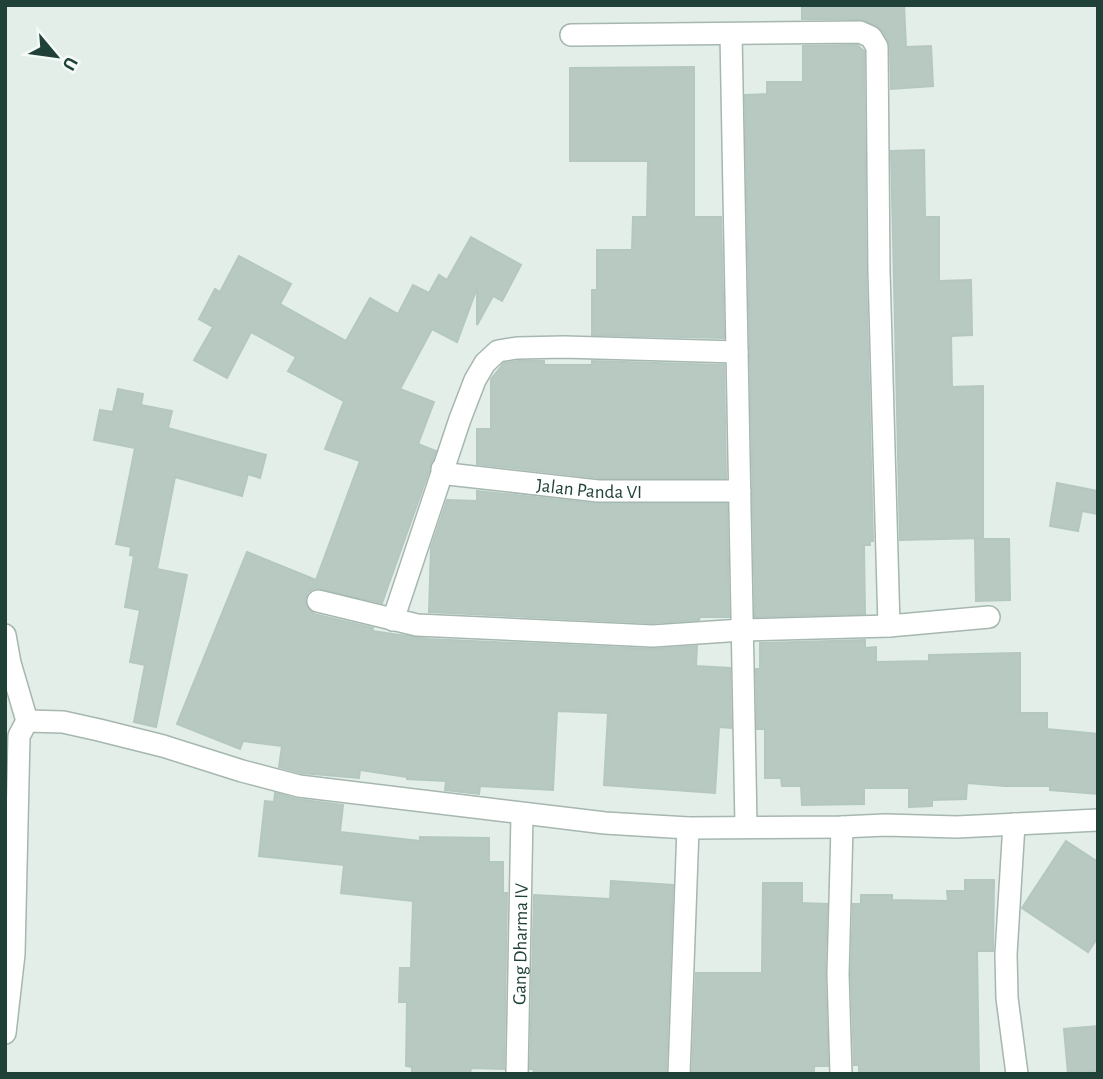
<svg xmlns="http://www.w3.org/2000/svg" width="1103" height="1079" font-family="'Alegreya Sans',sans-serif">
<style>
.building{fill:#b8c9c1;stroke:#b4c8bf;stroke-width:2}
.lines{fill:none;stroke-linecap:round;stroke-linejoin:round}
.minor-casing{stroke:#a5b7af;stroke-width:24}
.minor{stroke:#fff;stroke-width:21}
.labels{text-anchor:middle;stroke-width:5;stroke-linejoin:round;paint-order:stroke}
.street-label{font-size:19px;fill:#204137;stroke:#f4faf7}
</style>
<rect width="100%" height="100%" fill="#e3eee8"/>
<g class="building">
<path d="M802,5H904L906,47L931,46L933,86L891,89L890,46L882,30L860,19H802Z"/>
<path d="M857,45L864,51L866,272L873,541H870V545H864L865,614L755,617L745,95L767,94V82H803V46Z"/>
<path d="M694,67V217H721L724,338L592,335V290H597V250H632L633,217H647L648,161H570V68Z"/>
<path d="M924,150L925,217H939V281L971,280L972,335L951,336L952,387L983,386V538L900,540L891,151Z"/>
<path d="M471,237L521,265L502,301L493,296L477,325V288L457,342L432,329L400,389L434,402L418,444L436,451L382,603L315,588L308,592L305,599L306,605L314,614L373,628L372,631L428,639L652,649L697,646L696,666L730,668L731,728L719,727L715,793L604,785L608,713L557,711L553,790L480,786L479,794L445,790L446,781L407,779V777L360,770L359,778L301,773L279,767L282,746L243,741L240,749L177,724L247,552L316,580L360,461L325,449L344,401L288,371L296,357L251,332L227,378L194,360L213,327L199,319L215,289L220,292L239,256L291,284L280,304L346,341L370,298L398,314L413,285L429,293L439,275L447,280Z"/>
<path d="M518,361H544V365H592V361L724,365L726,478H599L477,464V429H491V379L504,363Z"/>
<path d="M118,389L143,394L141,405L172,411L168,428L266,455L260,478L248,474L242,496L175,477L157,569L187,575L156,727L134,722L145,665L130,662L140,610L125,607L134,556L130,555L131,547L116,544L135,448L94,440L100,410L113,412Z"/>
<path d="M1057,483L1098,491V514L1082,511L1078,531L1050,526Z"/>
<path d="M477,491L598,504H727L729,617H700L699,620L653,623L429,612L431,548L447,500L477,501Z"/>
<path d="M975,539H1009L1010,600L976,601Z"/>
<path d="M865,640V648L876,647V662L929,661V655L1020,653V713H1047V729L1098,734V794L1050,790V786H1005L967,783L966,799L932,800V806L909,807V788H864V804L802,805L801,786H782L781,778H765V729H757L756,669H760V643Z"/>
<path d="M275,793L297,799L343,805L340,832L420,841V837L489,838V862H503V893H507L504,1069L471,1068L470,1074H412V1067L406,1066L407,1002H399L400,968H411L413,901L341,893L344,865L259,856L265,801L274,802Z"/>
<path d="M1066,841L1098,862V937L1088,952L1022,908Z"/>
<path d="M965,880H994L993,951H977L979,1074H859V1065H854L851,974L853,904H861V895H892V900L948,901L947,891H965Z"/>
<path d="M611,881L673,885L666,1074H533L534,1069H530L534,895L610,899Z"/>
<path d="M763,883H802V903L827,904L825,974L828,1066H814V1074H692L696,973H762Z"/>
<path d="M1098,1026V1071L1068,1074L1064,1029Z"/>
</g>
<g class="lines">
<g class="minor-casing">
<g id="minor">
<path d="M731,34L746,826"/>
<path d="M571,35L860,32L871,37L877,47L879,272L889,626"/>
<path id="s1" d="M442,469L448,474L598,491H740"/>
<path d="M318,601L417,625L653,636L742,630L889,626L989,617"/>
<path d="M393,620L460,419L475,380L485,363L498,351L517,348L564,347L737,352"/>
<path d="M5,635L10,663L27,721L19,736L14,954L5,1033"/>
<path d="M27,721L63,722L99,730L163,746L242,771L299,786L605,823L688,828L842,827L885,825L957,827L1098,820"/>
<path d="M1014,824L1006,954L1007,998L1017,1074"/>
<path id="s2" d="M517,1074L522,814"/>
<path d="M679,1074L688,828"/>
<path d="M841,1074L838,974L842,827"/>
</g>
</g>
<use href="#minor" class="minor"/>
</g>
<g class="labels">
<g class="street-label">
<text dy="7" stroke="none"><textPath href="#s1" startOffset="150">Jalan Panda VI</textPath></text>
<text dy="7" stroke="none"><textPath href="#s2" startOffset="130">Gang Dharma IV</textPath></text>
</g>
</g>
<rect width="1103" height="1079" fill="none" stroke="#204137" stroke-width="14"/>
<g transform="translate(56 56) rotate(119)" stroke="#f4faf7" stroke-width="5" paint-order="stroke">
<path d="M0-5L12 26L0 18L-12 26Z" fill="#204137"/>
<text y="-10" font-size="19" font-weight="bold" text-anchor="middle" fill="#204137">U</text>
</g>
</svg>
